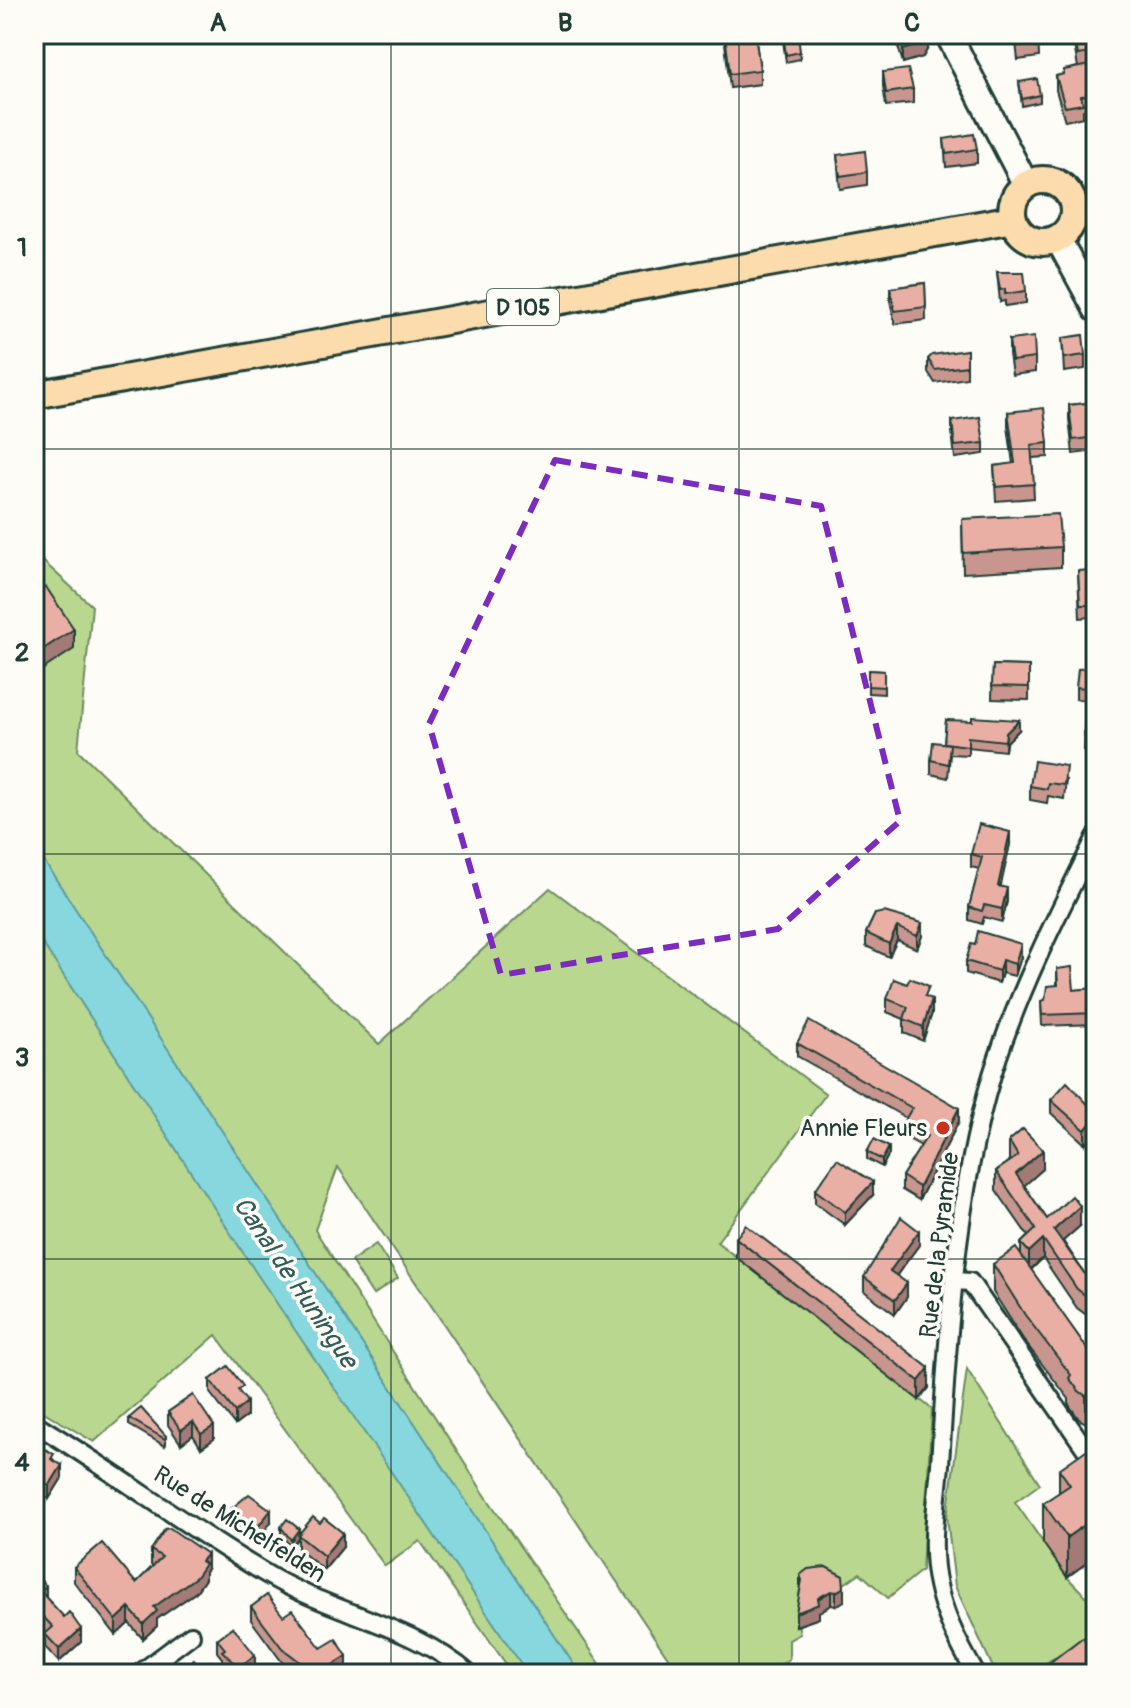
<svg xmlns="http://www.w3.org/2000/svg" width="1130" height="1708" font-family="Pangolin,sans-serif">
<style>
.green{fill:#bad78f;stroke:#6c8a62;stroke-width:2}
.water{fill:#87d8de;stroke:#5d9a9a;stroke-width:2}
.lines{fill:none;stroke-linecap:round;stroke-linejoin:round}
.street-casing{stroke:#1f3d34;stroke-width:22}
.secondary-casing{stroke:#1f3d34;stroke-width:30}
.primary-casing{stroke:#1f3d34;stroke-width:32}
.street{stroke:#fdfcf7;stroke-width:16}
.secondary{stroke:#fdfcf7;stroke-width:24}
.primary{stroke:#fcdcac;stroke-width:26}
.wall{fill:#c8968e;stroke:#1f3d34;stroke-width:2}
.shaded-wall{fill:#a37a74;stroke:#1f3d34;stroke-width:2}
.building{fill:#e9afa5;stroke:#1f3d34;stroke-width:2}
.marked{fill:none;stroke:#7b2cbf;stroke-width:6;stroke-dasharray:16 10;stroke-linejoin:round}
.grid{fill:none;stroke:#1f3d34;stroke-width:2;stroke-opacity:0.55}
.poi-dot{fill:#c8321e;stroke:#fdfcf7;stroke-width:3}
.labels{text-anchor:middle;stroke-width:7;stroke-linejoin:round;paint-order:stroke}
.shield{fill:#fdfcf7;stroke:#62766e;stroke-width:2}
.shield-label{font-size:22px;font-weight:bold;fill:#1f3d34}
.poi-label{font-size:24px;fill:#1f3d34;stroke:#fdfcf7;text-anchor:end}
.street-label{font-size:24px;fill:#1f3d34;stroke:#fdfcf7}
.water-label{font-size:26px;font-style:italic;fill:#345c56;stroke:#fdfcf7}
.neatline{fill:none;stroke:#1f3d34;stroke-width:3}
.grid-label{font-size:26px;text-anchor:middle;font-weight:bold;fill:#1f3d34}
</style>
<rect width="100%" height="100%" fill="#fdfcf7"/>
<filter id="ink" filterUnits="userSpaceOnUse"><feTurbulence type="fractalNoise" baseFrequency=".0125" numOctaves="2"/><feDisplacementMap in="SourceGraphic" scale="16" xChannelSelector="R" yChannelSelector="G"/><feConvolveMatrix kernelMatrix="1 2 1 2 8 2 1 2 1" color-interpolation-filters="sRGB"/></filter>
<g filter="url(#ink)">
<g class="green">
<path d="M34,553L92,606L78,750L379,1044L550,888L826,1094L717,1242L932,1409L922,1570L888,1598L860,1573L834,1591L802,1594V1607L796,1611L800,1634L789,1640V1659L767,1674H679L338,1167L315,1230L483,1492L607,1674H513L420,1541L385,1566L216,1335L94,1442L34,1406Z"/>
<path d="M376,1244L398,1278L373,1295L351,1261Z"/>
<path d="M967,1369L1040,1484L1015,1502L1067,1577L1096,1607V1629L1030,1674H996L955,1586L947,1517Z"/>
</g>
<path class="water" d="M34,846L580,1674H528L255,1271L34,930Z"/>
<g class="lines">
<g class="street-casing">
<g id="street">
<path d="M956,1281L970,1282L1096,1464"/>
<path d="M34,1423C114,1471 188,1528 268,1575C330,1612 416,1627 469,1674"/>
<path d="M139,1674L191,1635"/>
<path d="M976,1674C960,1647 944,1616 938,1585C929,1547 937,1504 940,1465C947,1340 956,1194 992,1075C1018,992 1057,915 1096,837"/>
<path d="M1055,1674L1096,1645"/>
</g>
</g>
<g class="secondary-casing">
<g id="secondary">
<path d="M948,34L1026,185"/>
<path d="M1058,239L1096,309"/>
</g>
</g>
<g class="primary-casing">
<g id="primary">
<circle cx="1043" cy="211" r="31"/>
<path d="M34,395L1013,219"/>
</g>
</g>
<use href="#street" class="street"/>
<use href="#secondary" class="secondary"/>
<use href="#primary" class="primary"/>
</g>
<g class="wall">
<path d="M724,34H755L760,70V84L730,88Z"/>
<path d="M782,34H798L800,59L786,62Z"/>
<path d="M879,34H925L928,48L923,57L903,63L896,40L880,43Z"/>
<path d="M1015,34H1038L1039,57L1018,60Z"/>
<path d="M1072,34H1096V65L1090,66L1095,94V108L1083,110V117L1065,121L1056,90V76L1064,74V70L1078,67Z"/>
<path d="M883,72L913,89V103L886,106L883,86Z"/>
<path d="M1019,82L1040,95V102L1022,106Z"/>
<path d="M944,139L977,149V163L946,167Z"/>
<path d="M837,155L867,172V185L840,189Z"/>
<path d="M997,272L1026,291V303L1005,306V301L1000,302Z"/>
<path d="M925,283L926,320L895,324L890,301V288Z"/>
<path d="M1062,338L1085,355V369L1064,372Z"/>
<path d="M1009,340L1035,358V372L1012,375L1009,354Z"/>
<path d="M967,350V378L935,383L928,372V359Z"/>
<path d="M1096,402V451L1073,454L1069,419V405Z"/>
<path d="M1008,412L1048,443V457L1032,458L1034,498L996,501L994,466L1013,464L1008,426Z"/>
<path d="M952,421L984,443V454L955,458L952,432Z"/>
<path d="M962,519L1061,547V567L963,573Z"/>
<path d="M1078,571L1093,582H1096V701L1076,699V687L1091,668L1090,617L1080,618Z"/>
<path d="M993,665L1029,666V700L992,699Z"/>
<path d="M868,670L884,671V694L868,693Z"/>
<path d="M1085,718H1096V758H1091V750H1084Z"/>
<path d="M946,720L1019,730L1006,743L1005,751L968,747V755L950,754L948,778L931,774V760L944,744Z"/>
<path d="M1066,780L1064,799L1048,796L1047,803L1030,800V786Z"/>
<path d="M1010,844L1000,887L1007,901L1002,922L984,917L982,924L969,920V907L979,869L971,867V854Z"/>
<path d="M875,914L922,936L917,949L897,940L889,957L866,946V933Z"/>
<path d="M975,945L1021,957L1015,976L1002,973L999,983L966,973V961Z"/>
<path d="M1057,969L1074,990L1096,988V1024L1042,1026L1041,1001L1045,1000L1057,985Z"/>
<path d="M929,998L932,1013L923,1041L904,1033V1019L887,1012V999Z"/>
<path d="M797,1043L959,1121L919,1200L902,1190V1176L921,1146L903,1136V1123L906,1118L797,1056Z"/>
<path d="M1051,1100L1096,1113V1131L1085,1144L1051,1113Z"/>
<path d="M1009,1141L1043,1169L1024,1185L1047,1219L1080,1226L1063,1241L1091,1283L1096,1287V1322L1077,1308L1043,1258L1031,1270L1096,1361V1416L1086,1423L1079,1419L1069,1405V1399L1025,1342L993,1292V1264L1021,1256V1243L1028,1236L996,1190V1171L1010,1161L1009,1160Z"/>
<path d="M867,1152L889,1154L882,1167L867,1159Z"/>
<path d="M815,1190L873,1195L845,1225L815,1203Z"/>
<path d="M736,1238L929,1388L919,1400L736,1257Z"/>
<path d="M919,1245L897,1275L907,1297L895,1314L864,1291V1277Z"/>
<path d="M210,1380L243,1397L247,1416L235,1425L210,1393Z"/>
<path d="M193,1395L214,1439L201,1448L193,1435L181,1444L168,1425V1412Z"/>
<path d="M129,1418L166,1436V1444L165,1446L129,1425Z"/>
<path d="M34,1443L54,1460L62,1478L49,1499L39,1493L36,1498L34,1496Z"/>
<path d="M1096,1463V1556L1067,1577L1043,1543V1503L1059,1493V1469Z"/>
<path d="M231,1509L271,1522L256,1542L231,1521Z"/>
<path d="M281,1527L343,1547L324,1570L298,1549V1537L291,1547L281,1534Z"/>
<path d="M151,1550L207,1569L205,1571V1579L196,1592L157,1619V1626L143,1639L129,1623L116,1635L74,1582V1567L136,1583L153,1566L151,1565Z"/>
<path d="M826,1567L844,1601L836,1606L831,1605L819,1612V1618L796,1626L800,1590V1575Z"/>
<path d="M34,1573L46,1598L81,1642L59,1662L45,1647L46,1633L34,1620Z"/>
<path d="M251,1607L283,1616L347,1669L340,1674H295V1672L282,1662L251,1620Z"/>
<path d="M217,1639L255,1668L247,1674H232L222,1664V1658L217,1652Z"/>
</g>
<g class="shaded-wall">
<path d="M928,35V48L923,57L903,63V50Z"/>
<path d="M74,629V649L34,675V655Z"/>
<path d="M1019,720V730L1006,743L1005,751L1006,733Z"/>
<path d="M1010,832V844L998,899V886Z"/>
<path d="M1007,888V901L1002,922V909Z"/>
<path d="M922,923V936L917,949V936Z"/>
<path d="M897,927V940L889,957V944Z"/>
<path d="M1021,944V957L1015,976V964Z"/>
<path d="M1002,960V973L999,983V971Z"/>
<path d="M932,999V1013L923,1041V1027Z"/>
<path d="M959,1108V1121L919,1200V1187Z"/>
<path d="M1096,1117V1131L1085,1144V1130Z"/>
<path d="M889,1147V1154L882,1167V1160Z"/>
<path d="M1043,1150V1169L1016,1193V1174Z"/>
<path d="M873,1182V1195L845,1225V1212Z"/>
<path d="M1080,1206V1226L1054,1249V1230Z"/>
<path d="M919,1231V1245L890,1284V1271Z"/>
<path d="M1043,1239V1258L1029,1271V1252Z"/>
<path d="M907,1283V1297L895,1314V1300Z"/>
<path d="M929,1368V1388L919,1400V1381Z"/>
<path d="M1096,1389V1416L1086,1423V1396Z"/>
<path d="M247,1402V1416L235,1425V1412Z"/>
<path d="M193,1422V1435L181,1444V1430Z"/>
<path d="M214,1426V1439L201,1448V1434Z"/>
<path d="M62,1465V1478L49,1499V1486Z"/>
<path d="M39,1479V1493L36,1498V1484Z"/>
<path d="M271,1510V1522L256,1542V1529Z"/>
<path d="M1096,1517V1556L1067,1577V1537Z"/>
<path d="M299,1529V1536L291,1547V1540Z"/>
<path d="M343,1533V1547L324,1570V1556Z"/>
<path d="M207,1554V1569L205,1571V1579L196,1592L157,1619V1626L143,1639V1624L154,1607L201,1561Z"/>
<path d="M46,1586V1599L40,1591Z"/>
<path d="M844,1587V1601L836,1606V1592Z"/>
<path d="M831,1591V1605L819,1612V1618L796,1626V1613Z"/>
<path d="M129,1608V1623L116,1635V1620Z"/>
<path d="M81,1629V1642L59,1662V1649Z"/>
<path d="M255,1655V1668L247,1674H239V1667Z"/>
<path d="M347,1656V1669L340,1674H318Z"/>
<path d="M1096,1666V1674H1084Z"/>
</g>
<g class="building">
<path d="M725,34H755L760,70L730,74Z"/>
<path d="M783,34H798L800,52L786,55Z"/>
<path d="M898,34H925L928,35L923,44L903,50Z"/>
<path d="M1017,34H1038L1039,43L1018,46Z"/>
<path d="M1074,34H1096V40L1094,41L1096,52L1078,55Z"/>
<path d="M1090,65L1095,94L1081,96L1083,104L1065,107L1056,76L1064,74V70Z"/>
<path d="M908,69L913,89L886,93L883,72Z"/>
<path d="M1037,79L1040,95L1022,99L1019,82Z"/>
<path d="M974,134L977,149L946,154L944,139Z"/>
<path d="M865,151L867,172L840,176L837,155Z"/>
<path d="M997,272H1024L1026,291L1005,294V289L1000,290Z"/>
<path d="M925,283L926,307L895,311L890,288Z"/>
<path d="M1083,335L1085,355L1064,358L1062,338Z"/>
<path d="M1034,337L1035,358L1012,361L1009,340Z"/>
<path d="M967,350V366L935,370L928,359L932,355Z"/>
<path d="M1096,402V437L1073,440L1069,405Z"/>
<path d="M1044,408L1048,443L1031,445L1034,484L996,487L994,466L1015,463L1008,412Z"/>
<path d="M980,417L984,443L955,446L952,421Z"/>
<path d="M1058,514L1061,547L963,553L962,519Z"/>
<path d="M1092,570L1093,582H1096V689L1076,687L1078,669L1091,668L1090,605H1080L1078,571Z"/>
<path d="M46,587L74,629L34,655V595Z"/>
<path d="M993,665L1029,666V687L992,686Z"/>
<path d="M868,670L884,671V687L868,686Z"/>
<path d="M972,717L1019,720L1006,733L1005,741L968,737V746L944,743L946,720L972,721Z"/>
<path d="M1085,718H1096V745L1091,744L1092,737L1084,736Z"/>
<path d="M933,742L950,744L948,764L931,760Z"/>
<path d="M1034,761L1066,766L1064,785L1048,783L1047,789L1030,786Z"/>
<path d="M979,824L1010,832L998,886L1007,888L1002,909L984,905L982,911L969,907L982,857L971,854Z"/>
<path d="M884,912L922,923L917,936L897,927L889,944L866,933L875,914Z"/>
<path d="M978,931L1021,944L1015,964L1002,960L999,971L966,961L971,944L975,945Z"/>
<path d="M1072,967L1074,990L1096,988V1013L1042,1015L1041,1001L1045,1000L1047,986L1058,985L1057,969Z"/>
<path d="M910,978L929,986L925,996L932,999L923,1027L904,1019L908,1007L887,999L894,979L907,984Z"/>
<path d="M809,1021L959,1108L919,1187L902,1176L927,1136L903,1123L912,1108L797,1043Z"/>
<path d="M1067,1082L1096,1113V1117L1085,1130L1051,1100Z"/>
<path d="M1023,1129L1043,1150L1016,1174L1047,1219L1072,1196L1080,1206L1054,1230L1091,1283L1096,1287V1303L1077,1289L1043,1239L1029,1252L1021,1243L1036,1229L996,1171L1018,1156L1009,1141Z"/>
<path d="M874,1139L889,1147L882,1160L867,1152Z"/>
<path d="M837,1159L873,1182L845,1212L815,1190Z"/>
<path d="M901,1217L919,1231L890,1271L907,1283L895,1300L864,1277Z"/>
<path d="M746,1225L929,1368L919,1381L736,1238Z"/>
<path d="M1016,1248L1096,1361V1389L1086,1396L1079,1391L1069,1378L1071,1375L1025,1315L993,1264Z"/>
<path d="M228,1366L243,1386L238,1390L247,1402L235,1412L210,1380Z"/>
<path d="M193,1395L214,1426L201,1434L193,1422L181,1430L168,1412Z"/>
<path d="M141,1408L166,1436L165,1439L129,1418Z"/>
<path d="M34,1443L54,1454L51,1459L62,1465L49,1486L39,1479L36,1484L34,1483Z"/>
<path d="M1086,1450L1096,1463V1466L1091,1470L1096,1477V1517L1067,1537L1043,1503L1070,1485L1059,1469Z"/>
<path d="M249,1494L271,1510L256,1529L231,1509Z"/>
<path d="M313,1517L320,1523L324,1518L343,1533L324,1556L298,1535Z"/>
<path d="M287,1519L299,1529L291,1540L281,1527Z"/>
<path d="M170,1528L207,1554L201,1561L205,1564L196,1577L154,1607L157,1611L143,1624L129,1608L116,1620L74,1567L102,1543L136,1583L162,1557L151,1550L165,1529Z"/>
<path d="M826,1567L843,1576L844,1587L836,1592L831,1591L818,1598L819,1604L796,1613L802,1580L800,1575L808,1569Z"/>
<path d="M34,1573L46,1586L40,1591L64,1617L69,1612L81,1629L59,1649L45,1634L53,1627L34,1607Z"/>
<path d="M267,1595L283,1616L292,1610L321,1648L336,1639L347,1656L318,1674L313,1673L302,1674L295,1665L300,1662L282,1648L251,1607Z"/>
<path d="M233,1627L255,1655L239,1667L222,1651L225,1649L217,1639Z"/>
<path d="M1083,1637L1096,1655V1666L1084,1674H1035Z"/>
<path d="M194,1659L206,1674H175Z"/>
</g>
</g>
<path class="marked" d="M555,460L821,506L900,821L778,929L501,975L429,724Z"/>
<path class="grid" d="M391,34V1674M739,34V1674M34,449H1096M34,854H1096M34,1259H1096"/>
<circle class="poi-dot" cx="943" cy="1128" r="8"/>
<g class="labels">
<rect class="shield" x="487" y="289" width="72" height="36" rx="6"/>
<g class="shield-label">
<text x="523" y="315">D 105</text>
</g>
<g class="poi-label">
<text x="927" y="1136">Annie Fleurs</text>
</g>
<g class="street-label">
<text transform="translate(939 1245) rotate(-83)" y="8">Rue de la Pyramide</text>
<text transform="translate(240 1524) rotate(32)" y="8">Rue de Michelfelden</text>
</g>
<g class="water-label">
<text transform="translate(296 1282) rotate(56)" y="9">Canal de Huningue</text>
</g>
</g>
<rect width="1130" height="1708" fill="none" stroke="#fdfcf7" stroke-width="88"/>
<rect x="44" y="44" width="1042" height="1620" class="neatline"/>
<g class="grid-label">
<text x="218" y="31">A</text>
<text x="565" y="31">B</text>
<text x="912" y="31">C</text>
<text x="22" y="256">1</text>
<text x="22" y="661">2</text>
<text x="22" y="1066">3</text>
<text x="22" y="1471">4</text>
</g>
</svg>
